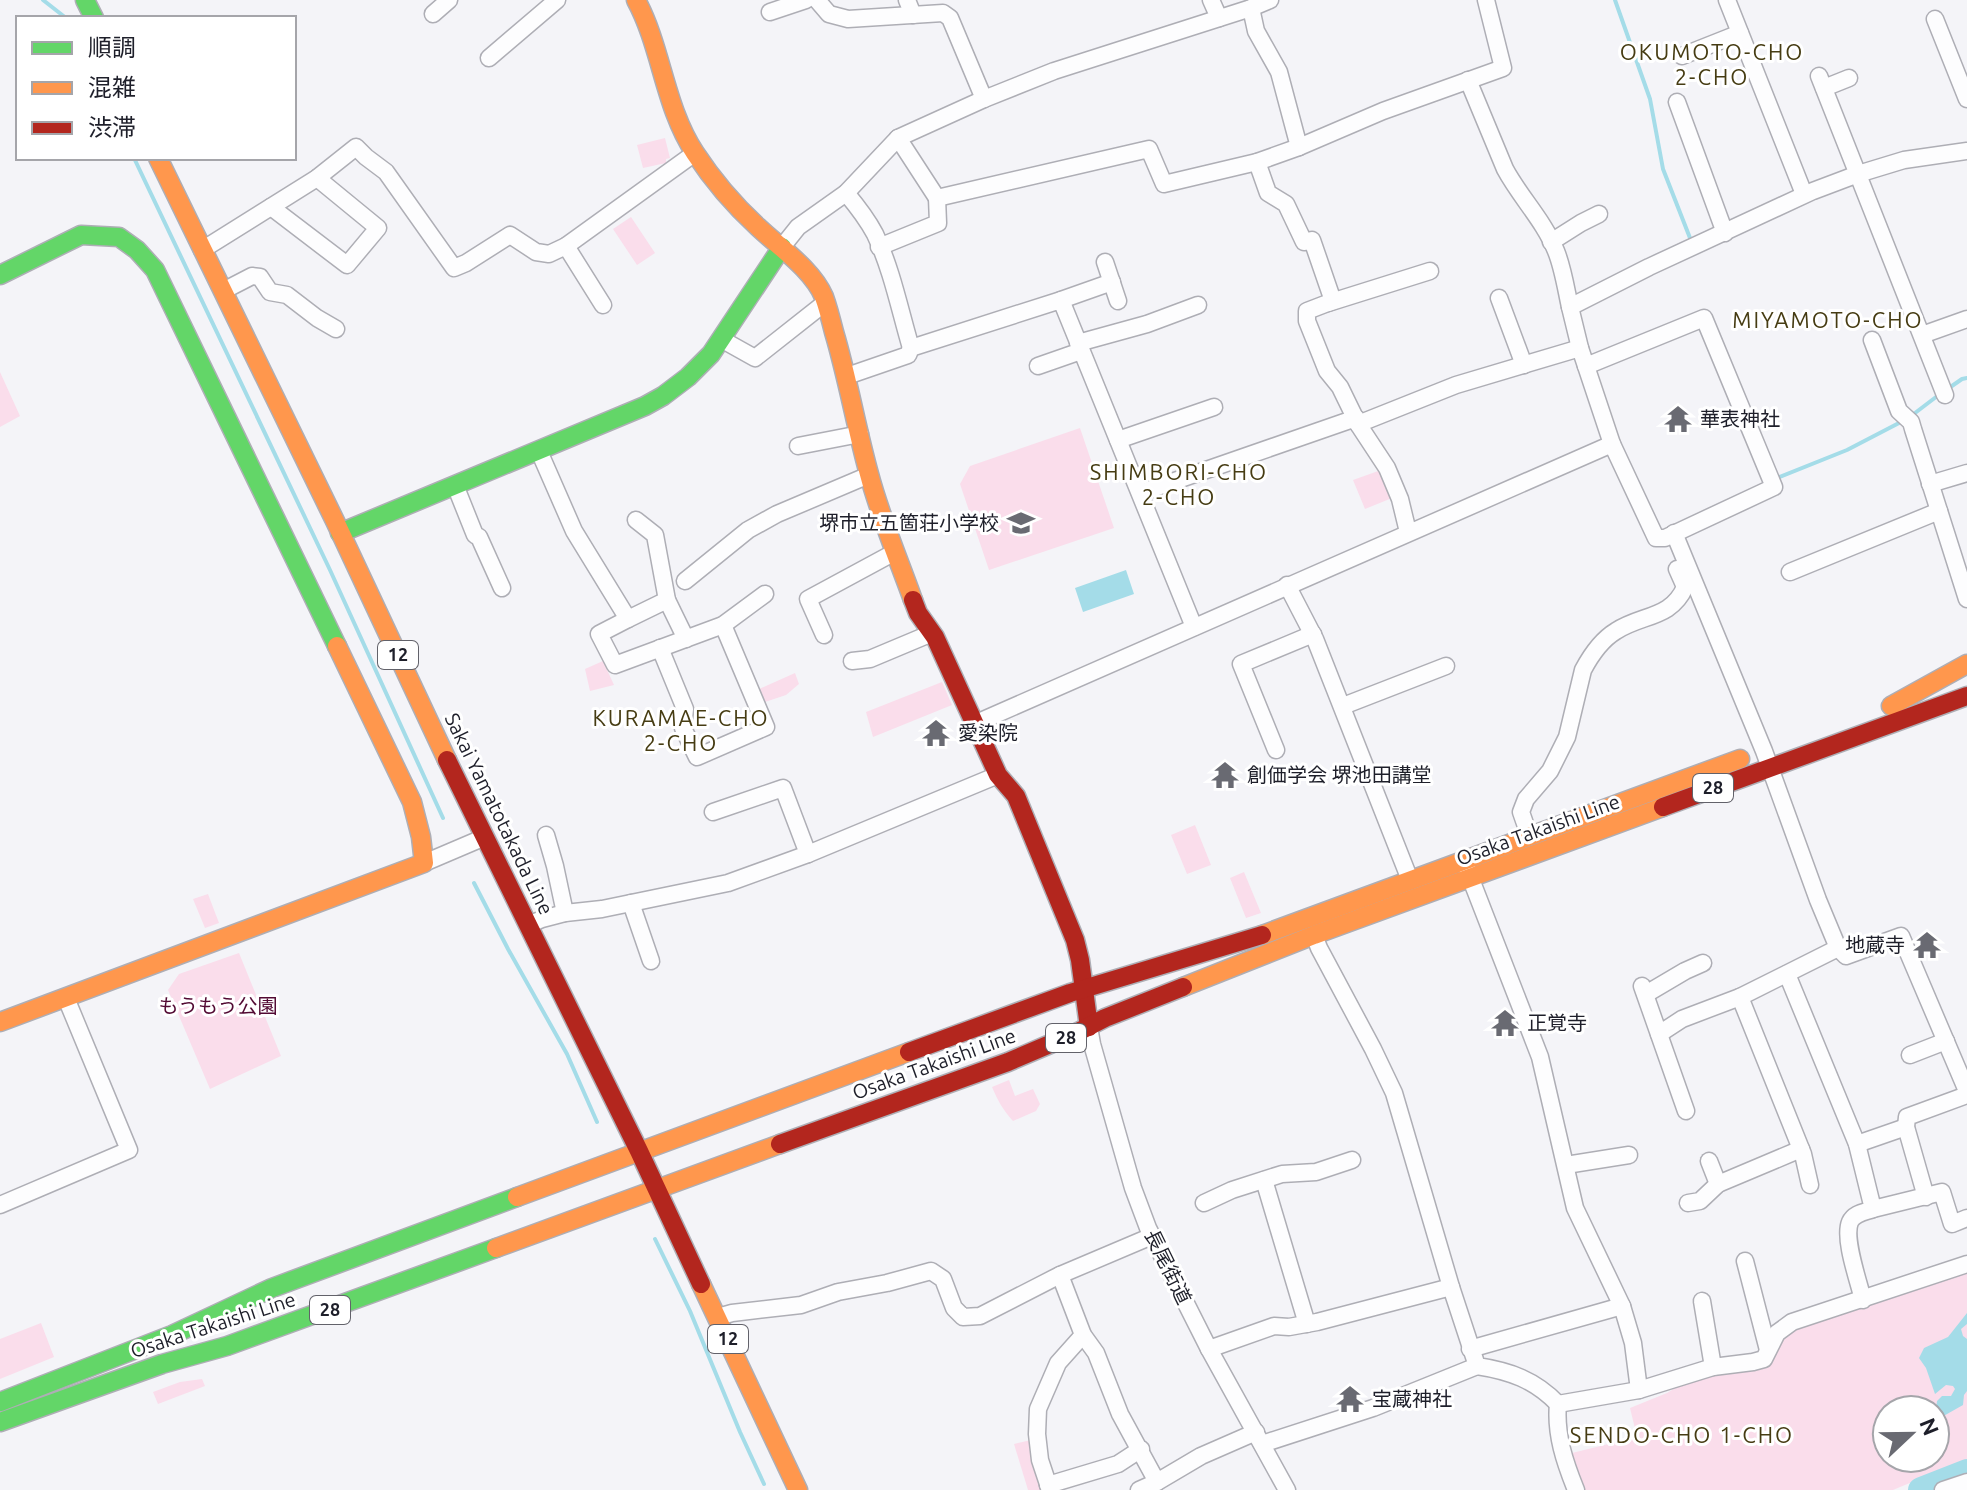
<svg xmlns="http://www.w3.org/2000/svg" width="1967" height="1490" font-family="Ubuntu,'Noto Sans JP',sans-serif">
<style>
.green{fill:#faddeb;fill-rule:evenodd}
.water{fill:#a4dce8}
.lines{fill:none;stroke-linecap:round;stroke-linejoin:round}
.stream{stroke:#a4dce8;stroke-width:4}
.river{stroke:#a4dce8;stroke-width:26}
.street-casing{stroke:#aeaeb5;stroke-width:19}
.fast-casing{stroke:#aeaeb5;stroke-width:21}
.slow-casing{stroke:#aeaeb5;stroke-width:21}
.jam-casing{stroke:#aeaeb5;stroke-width:21}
.street{stroke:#fdfdfe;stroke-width:16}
.fast{stroke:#63d668;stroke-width:18}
.slow{stroke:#ff974d;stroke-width:18}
.jam{stroke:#b3261e;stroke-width:18}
.labels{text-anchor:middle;stroke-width:6;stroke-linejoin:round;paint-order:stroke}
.shield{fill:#fff;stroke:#62626a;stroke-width:2}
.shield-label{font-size:18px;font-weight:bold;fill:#1e1f2a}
.poi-label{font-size:20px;fill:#1e1f2a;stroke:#fff;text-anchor:start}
.street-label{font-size:20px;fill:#1e1f2a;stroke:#fff}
.park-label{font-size:20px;fill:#520a33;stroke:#fff}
.neighbourhood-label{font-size:22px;letter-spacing:2px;fill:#463c13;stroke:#fff}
</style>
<rect width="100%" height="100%" fill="#f4f4f8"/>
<g class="green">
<path d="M665,138L670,158L666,159V163L643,168L637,145Z"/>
<path d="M631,217L655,253L637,265L613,229Z"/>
<path d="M0,372L20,416L0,427Z"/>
<path d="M1080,428L1114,528L989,570L960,484L970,466Z"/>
<path d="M1381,470L1392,498L1365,509L1353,480Z"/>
<path d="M603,661L614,685L590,691L585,669Z"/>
<path d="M795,673L799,684L786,695L762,703L757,690Z"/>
<path d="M942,682L952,705L873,737L866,712Z"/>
<path d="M1195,825L1211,865L1187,874L1171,835Z"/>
<path d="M1244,872L1261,913L1246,918L1230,878Z"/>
<path d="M208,894L219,923L205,928L193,899Z"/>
<path d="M239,953L281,1056L210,1089L168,990L179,974Z"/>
<path d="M1009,1080L1015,1096L1033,1089L1040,1104L1036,1111L1013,1121C1003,1110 998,1101 992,1087Z"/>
<path d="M1967,1269V1459L1893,1490H1584L1572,1453L1637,1437L1630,1408L1667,1393L1685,1382L1714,1374L1761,1367L1780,1338L1791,1330ZM1887,1410H1935V1458H1887Z"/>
<path d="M41,1323L54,1357L0,1379V1339Z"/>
<path d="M202,1379L205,1386L158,1404L153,1392L180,1382Z"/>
<path d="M1031,1440L1042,1490H1028L1014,1444Z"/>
</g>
<g class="water">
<path d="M1126,570L1134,594L1083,612L1075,588Z"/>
<path d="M1967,1313V1324L1961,1329L1963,1336L1967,1339V1391L1964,1395L1963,1405L1940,1418L1935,1416L1937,1401L1942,1396H1951L1955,1389L1953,1386L1946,1385L1935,1394L1926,1368L1919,1358L1924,1348L1948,1337Z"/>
</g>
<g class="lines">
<g class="stream">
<path d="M43,0L66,18"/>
<path d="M1615,0L1650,99L1663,169L1690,238"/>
<path d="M134,158L330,570L443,818"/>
<path d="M1949,388L1962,379L1967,378"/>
<path d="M1915,413L1936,397"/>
<path d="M1777,478L1847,450L1899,423"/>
<path d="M474,883L508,949L567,1054L597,1122"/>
<path d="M655,1239L690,1311L740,1432L764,1484"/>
</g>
<path class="river" d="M1921,1490L1967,1472"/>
<g class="street-casing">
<g id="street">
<path d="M817,0L829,14L848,19L943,13L950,18L984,99"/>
<path d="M907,0L913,15"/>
<path d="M1211,0L1219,18"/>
<path d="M1727,0L1804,194"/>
<path d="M1251,8L1256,31L1279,72L1299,147"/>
<path d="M770,12L806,0"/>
<path d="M433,14L449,0"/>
<path d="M1935,19L1967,99"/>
<path d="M1682,56L1740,33"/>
<path d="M489,58L557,0"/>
<path d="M1819,76L1945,395"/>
<path d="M1468,80L1505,169C1520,197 1544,221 1556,251C1563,268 1566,289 1570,307"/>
<path d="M1824,88L1849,78"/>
<path d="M1677,102L1725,233"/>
<path d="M898,138L937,198L1149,149L1164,184L1257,162L1299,147L1383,111L1503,68L1486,0"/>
<path d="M1257,162L1268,193L1286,204L1304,242L1312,240L1333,301L1307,311V321L1327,371L1340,387L1358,424L1387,468L1400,499L1408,532"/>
<path d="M846,193C857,206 867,219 875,234C892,270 900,311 911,348"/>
<path d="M271,207L347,265L378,228L317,178"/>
<path d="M1551,242L1581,223L1599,214"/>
<path d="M566,246L603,305"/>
<path d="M782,247L798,227L846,193L898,138L984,99L1054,71L1251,8L1270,0"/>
<path d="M879,247L938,223L937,198"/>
<path d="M202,250L317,178L356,147L366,157L386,172L454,268L466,263L510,235L536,252L549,254L566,246L695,153"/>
<path d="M1105,262L1118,301"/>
<path d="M223,291L252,276L260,277L270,292L287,295L317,318L336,329"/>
<path d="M1499,298L1524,365"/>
<path d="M1061,300L1112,282"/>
<path d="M1328,303L1430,271"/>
<path d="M1922,335L1967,319"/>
<path d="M721,339L755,358L826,302"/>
<path d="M1872,340L1899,411L1911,422L1913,429L1967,599"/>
<path d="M1078,343L1147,324L1198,305"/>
<path d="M1038,366L1081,351"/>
<path d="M1586,366L1704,318L1774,487L1665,538H1656L1612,444"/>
<path d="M847,376L908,355L911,348L1061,300L1194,627"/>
<path d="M1358,424L1456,385L1580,348"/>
<path d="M1118,440L1214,407"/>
<path d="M798,446L860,434"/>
<path d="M539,451L574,531L628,619L667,600"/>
<path d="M1930,484L1967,473"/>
<path d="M455,485L475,535L479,537L502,588"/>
<path d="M1140,493L1356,418"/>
<path d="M636,520L655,535L667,600L686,639"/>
<path d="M1674,533L1764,751L1818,900L1838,948L1846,956L1901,936L1967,1091"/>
<path d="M1790,572L1939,511"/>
<path d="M685,581L748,530L777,514L869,475"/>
<path d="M1287,585L1315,639L1410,880"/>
<path d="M628,619L599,634L615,665L723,625L765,594"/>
<path d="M824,635L808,599L895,552"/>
<path d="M660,648L685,709L683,728L697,757L766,727L723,625"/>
<path d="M852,661L870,659L932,633"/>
<path d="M1343,706L1446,666"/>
<path d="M974,724L1612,444L1580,348L1570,307L1649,267L1813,191L1858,174L1904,160L1967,151"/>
<path d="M1276,750L1241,664L1313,634"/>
<path d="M713,812L783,788L808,854"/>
<path d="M546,835L555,866L565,913"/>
<path d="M1529,835L1521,812L1526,799L1550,771L1567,737L1583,670C1591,655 1601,640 1616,631C1642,614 1671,619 1685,587L1677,569"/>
<path d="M424,863L485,837"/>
<path d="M1467,869L1540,1057L1575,1208L1622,1306L1633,1343L1639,1390"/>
<path d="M631,903L651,961"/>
<path d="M528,925L542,919L565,913L602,909L728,883L808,854L998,775"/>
<path d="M1314,935L1319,948L1373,1049L1394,1093L1451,1287"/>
<path d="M1787,974L1857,1144L1873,1209C1865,1212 1854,1213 1850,1222C1843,1239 1859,1282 1863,1300"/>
<path d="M1642,986L1686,1111"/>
<path d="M1646,994L1685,971L1703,963"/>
<path d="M1089,1027L1092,1044L1133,1188L1148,1228L1209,1349L1287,1490"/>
<path d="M1659,1034L1682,1019L1740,997"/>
<path d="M1910,1055L1946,1041"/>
<path d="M1857,1144L1906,1127"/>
<path d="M1709,1161L1718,1184"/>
<path d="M1566,1165L1629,1155"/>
<path d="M1264,1180L1307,1324"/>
<path d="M1810,1185L1803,1154L1740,997L1838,948"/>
<path d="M1926,1197L1906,1127L1907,1117L1967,1095"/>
<path d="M1204,1203L1232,1190L1282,1174L1316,1172L1352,1160"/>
<path d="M1688,1203L1700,1201L1718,1184L1801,1149"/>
<path d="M0,1205L129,1150L66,998"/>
<path d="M1873,1209L1942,1192L1952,1224L1967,1218"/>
<path d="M1745,1261L1768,1350"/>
<path d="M1060,1275L1083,1335L1096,1353L1120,1414L1157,1482"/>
<path d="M1702,1301L1713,1367"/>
<path d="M718,1317L732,1313L801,1305L838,1292L887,1283L931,1271L943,1279L954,1308L963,1317L980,1316L1060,1275L1152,1236"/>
<path d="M1209,1349L1274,1326L1289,1327L1317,1322L1451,1287L1477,1366C1510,1371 1535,1380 1558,1404L1639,1390L1713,1367L1753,1362L1764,1359L1777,1333L1792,1322L1967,1264"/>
<path d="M1470,1349L1622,1306"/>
<path d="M1558,1404C1555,1434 1565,1463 1576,1490"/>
<path d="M1262,1444L1373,1408L1477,1366"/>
<path d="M1048,1485L1118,1464L1141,1449"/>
<path d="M1050,1490L1040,1460L1037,1434L1038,1409L1058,1363L1083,1335"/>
<path d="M1139,1490L1157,1482L1201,1456L1256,1432"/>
<path d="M1943,1490L1967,1482"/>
</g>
</g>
<g class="fast-casing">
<g id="fast">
<path d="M85,0L94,18"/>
<path d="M0,275L81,235L119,237L137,250L155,270L337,646"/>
<path d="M340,533L645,406L663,396L688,377L711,354L782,247"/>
<path d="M0,1402L172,1335L272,1288L517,1197"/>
<path d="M0,1422L162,1364L227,1346L496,1248"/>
</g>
</g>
<g class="slow-casing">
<g id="slow">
<path d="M636,0C662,48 664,106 695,153C712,179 734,205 758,227C779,247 812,269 824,297C828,308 831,320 834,332C848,379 856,427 869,474C880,516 898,558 913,600"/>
<path d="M158,158L335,521L447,760"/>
<path d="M1891,706L1967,664"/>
<path d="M1262,935L1740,759"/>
<path d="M1183,987L1314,935L1663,807"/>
<path d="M0,1022L424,863L421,837L412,802L337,646"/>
<path d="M517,1197L909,1052"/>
<path d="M496,1248L780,1144"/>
<path d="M701,1284L798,1490"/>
</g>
</g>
<g class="jam-casing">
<g id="jam">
<path d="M913,600L918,613L935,637L998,775L1016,796L1075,940L1080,960L1089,1027"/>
<path d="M447,760L639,1151L701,1284"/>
<path d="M1663,807L1967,696"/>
<path d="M909,1052L1070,993L1262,935"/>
<path d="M780,1144L1008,1062L1076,1033L1105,1018L1183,987"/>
</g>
</g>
<use href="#street" class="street"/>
<use href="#fast" class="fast"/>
<use href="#slow" class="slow"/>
<use href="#jam" class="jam"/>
</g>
<defs>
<g id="temple-bare" transform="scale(2.16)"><path d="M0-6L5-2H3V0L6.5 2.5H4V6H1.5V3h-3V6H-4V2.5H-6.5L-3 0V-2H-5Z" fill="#696a72" stroke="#fff" stroke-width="2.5" paint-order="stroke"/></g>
<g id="school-bare" transform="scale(2.16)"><path d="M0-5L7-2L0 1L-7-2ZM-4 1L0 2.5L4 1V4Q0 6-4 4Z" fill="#696a72" stroke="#fff" stroke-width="2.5" paint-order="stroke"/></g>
</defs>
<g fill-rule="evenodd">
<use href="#temple-bare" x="1678" y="419"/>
<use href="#school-bare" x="1021" y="523"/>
<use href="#temple-bare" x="936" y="733"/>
<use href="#temple-bare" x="1225" y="775"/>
<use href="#temple-bare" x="1927" y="945"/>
<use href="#temple-bare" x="1505" y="1023"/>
<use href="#temple-bare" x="1350" y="1399"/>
</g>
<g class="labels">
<g class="shield">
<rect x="378" y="641" width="40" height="28" rx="6"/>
<rect x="1693" y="774" width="40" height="28" rx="6"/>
<rect x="1046" y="1024" width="40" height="28" rx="6"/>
<rect x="310" y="1296" width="40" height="28" rx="6"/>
<rect x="708" y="1325" width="40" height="28" rx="6"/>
</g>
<g class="shield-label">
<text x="398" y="661">12</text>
<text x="1713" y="794">28</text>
<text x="1066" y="1044">28</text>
<text x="330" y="1316">28</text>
<text x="728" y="1345">12</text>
</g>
<g class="poi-label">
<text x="1700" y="426">華表神社</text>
<text x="999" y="530" text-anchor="end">堺市立五箇荘小学校</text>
<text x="958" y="740">愛染院</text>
<text x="1247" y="782">創価学会 堺池田講堂</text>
<text x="1905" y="952" text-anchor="end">地蔵寺</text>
<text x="1527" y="1030">正覚寺</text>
<text x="1372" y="1406">宝蔵神社</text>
</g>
<g class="street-label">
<text transform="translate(499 814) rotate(64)" y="7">Sakai Yamatotakada Line</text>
<text transform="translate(1538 830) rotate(-20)" y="7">Osaka Takaishi Line</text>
<text transform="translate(934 1064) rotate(-20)" y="7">Osaka Takaishi Line</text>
<text transform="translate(1168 1267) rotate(64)" y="7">長尾街道</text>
<text transform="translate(213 1325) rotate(-18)" y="7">Osaka Takaishi Line</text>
</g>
<g class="park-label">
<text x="218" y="1013">もうもう公園</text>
</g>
<g class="neighbourhood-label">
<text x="1712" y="60">OKUMOTO-CHO<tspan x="1712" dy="25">2-CHO</tspan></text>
<text x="1828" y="328">MIYAMOTO-CHO</text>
<text x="1179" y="480">SHIMBORI-CHO<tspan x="1179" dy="25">2-CHO</tspan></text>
<text x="681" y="726">KURAMAE-CHO<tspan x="681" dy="25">2-CHO</tspan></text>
<text x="1682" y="1443">SENDO-CHO 1-CHO</text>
</g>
</g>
<rect x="16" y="16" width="280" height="144" fill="#ffffff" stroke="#a5a5aa" stroke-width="2"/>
<rect x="32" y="42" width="40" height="12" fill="#63d668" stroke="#a5a5aa" stroke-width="2"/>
<text x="88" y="56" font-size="24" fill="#1e1f2a">順調</text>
<rect x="32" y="82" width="40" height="12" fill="#ff974d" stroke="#a5a5aa" stroke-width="2"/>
<text x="88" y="96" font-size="24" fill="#1e1f2a">混雑</text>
<rect x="32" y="122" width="40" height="12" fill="#b3261e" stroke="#a5a5aa" stroke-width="2"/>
<text x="88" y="136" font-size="24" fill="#1e1f2a">渋滞</text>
<g transform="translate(1911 1434) rotate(68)"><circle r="38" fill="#ffffff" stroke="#a5a5aa" stroke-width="2"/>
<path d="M0-6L14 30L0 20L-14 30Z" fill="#696a72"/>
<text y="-12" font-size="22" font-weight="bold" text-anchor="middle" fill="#1e1f2a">N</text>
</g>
</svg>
